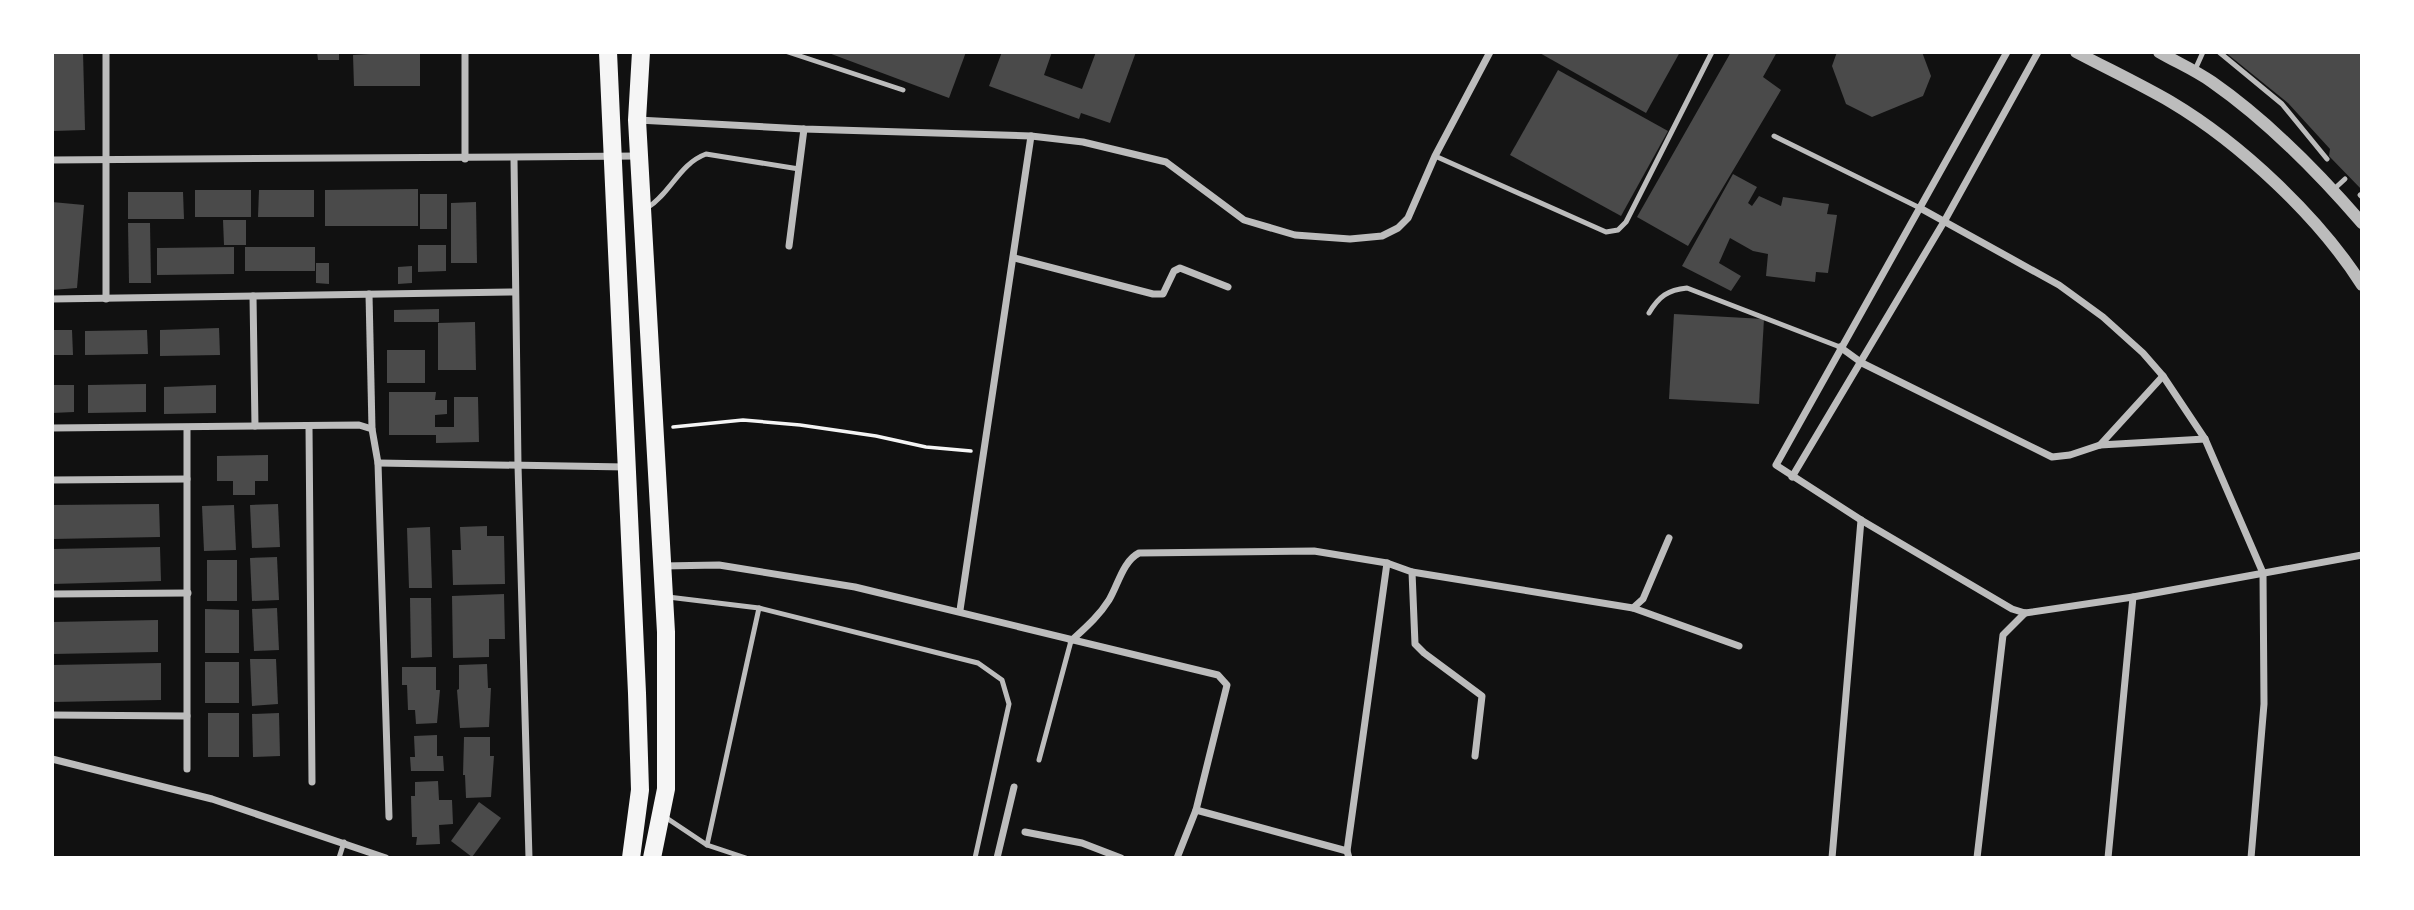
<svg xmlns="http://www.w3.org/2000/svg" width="2414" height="910" font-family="'Archivo Narrow',sans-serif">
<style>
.building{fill:#4a4a4a}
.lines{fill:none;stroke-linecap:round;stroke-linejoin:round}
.path{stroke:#f5f5f5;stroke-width:3.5}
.service{stroke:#bcbcbc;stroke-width:5}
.minor{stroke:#bcbcbc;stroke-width:7}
.tertiary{stroke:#bcbcbc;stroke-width:12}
.primary{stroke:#f5f5f5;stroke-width:18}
</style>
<rect width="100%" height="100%" fill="#111"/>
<g class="building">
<path d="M52,52H83L85,130L53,131Z"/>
<path d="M317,52H339V60H318Z"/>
<path d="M405,52H420V86H354L353,55Z"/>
<path d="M826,52H966L949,98Z"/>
<path d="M1002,52H1052L1044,75L1082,89L1096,52H1136L1110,123L1081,113L1079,119L989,86Z"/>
<path d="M1538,52H1680L1646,113Z"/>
<path d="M1731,52H1777L1763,77L1781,90L1688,246L1637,217Z"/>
<path d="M1837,52H1922L1931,76L1923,96L1872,117L1846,104L1832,66Z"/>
<path d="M2225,52H2362V190L2329,156L2330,149L2288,103Z"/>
<path d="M1558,70L1668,131L1621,216L1510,155Z"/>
<path d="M1733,174L1757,187L1748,203L1752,206L1759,196L1781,206L1783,197L1829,204L1827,214L1837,215L1828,273L1816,272L1815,282L1766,276L1768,254L1753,251L1730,238L1719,263L1741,276L1731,291L1682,266Z"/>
<path d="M418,189V226H325V190Z"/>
<rect x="195" y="190" width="56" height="27"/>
<path d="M259,190H314V217H258Z"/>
<path d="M128,192H183L184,219H128Z"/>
<rect x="420" y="194" width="27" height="35"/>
<path d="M52,202L84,205L77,288L52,290Z"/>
<path d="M476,202L477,263H451V203Z"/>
<path d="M223,220H246V245H224Z"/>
<path d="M128,223H150L151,283H129Z"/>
<path d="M418,245H446V271L418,272Z"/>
<path d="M234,247V274L157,275V248Z"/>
<rect x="245" y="247" width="70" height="24"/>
<path d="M316,263H329V284L316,283Z"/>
<path d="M412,266V283L398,284V267Z"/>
<path d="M439,309V322H394V310Z"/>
<path d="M1674,314L1764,319L1759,404L1669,399Z"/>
<path d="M475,322L476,370H438V323Z"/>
<path d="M219,328L220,355L160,356V330Z"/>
<path d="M52,330H72L73,355H52Z"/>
<path d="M147,330L148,354L85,355V331Z"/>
<rect x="387" y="350" width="38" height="33"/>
<path d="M146,384V412L88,413V385Z"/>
<path d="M52,385H74V412L52,413Z"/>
<path d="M216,385V413L164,414V387Z"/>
<path d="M389,392H436L435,400H447V414L435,415V427H454V397H478L479,442L436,443V435H389Z"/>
<path d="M268,455V481H255V495H233V481H217V456Z"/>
<path d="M159,504L160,537L52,539V505Z"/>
<path d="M278,504L280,547L252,548L250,505Z"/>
<path d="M234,505L236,550L204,551L202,506Z"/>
<path d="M487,526V536H504L505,584L453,585L452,550H461L460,527Z"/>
<path d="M430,527L432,588H409L407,528Z"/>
<path d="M160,547L161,581L52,584V549Z"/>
<path d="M277,557L279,600L252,601L250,558Z"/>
<rect x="207" y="560" width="30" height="41"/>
<path d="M504,594L505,639H489V657L453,658L452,596Z"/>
<path d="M410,598H431L432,657L411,658Z"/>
<path d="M277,608L279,650L254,651L252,609Z"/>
<path d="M205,609L239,610V653H205Z"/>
<path d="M158,620V652L52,654V622Z"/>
<path d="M250,659H276L278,704L252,706Z"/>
<rect x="205" y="662" width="34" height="41"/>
<path d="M161,663V700L52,702V665Z"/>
<path d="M487,664L488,688H491L489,727L460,728L457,690L459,689V665Z"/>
<path d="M402,667H436V690H440L437,723L416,724L415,710H408L407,685H402Z"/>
<rect x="208" y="713" width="31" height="44"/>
<path d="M279,713L280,756L253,757L252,714Z"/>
<path d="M437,735V756H443L444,771H411L410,757H415L414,736Z"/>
<path d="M464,737H490V756H494L491,797L466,798L465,775H463Z"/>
<path d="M438,781L439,800H452L453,824L439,825L440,844L416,845L417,837H412L411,796H415V782Z"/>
<path d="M479,802L501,818L472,857L451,841Z"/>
</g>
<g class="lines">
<path class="path" d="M673,427L743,420L800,425L876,436L926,447L971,451"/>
<g class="service">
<path d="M788,52L903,90"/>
<path d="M2219,52L2282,104L2327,159"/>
<path d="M2194,72L2203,52"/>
<path d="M1774,136L1920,208"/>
<path d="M1435,156L1606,232L1618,230L1626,222L1712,52"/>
<path d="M2333,190L2345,179"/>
<path d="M2360,195L2362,197"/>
<path d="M647,208C671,193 679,164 706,154L799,169"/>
<path d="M1649,313C1659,296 1668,290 1687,288L1840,347"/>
<path d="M668,597L759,608L978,663L1002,680L1009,704L975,858"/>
<path d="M1039,760L1071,641"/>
<path d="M665,817L707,845L746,858"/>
<path d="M707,845L759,608"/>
<path d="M339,858L344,842"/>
</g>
<g class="minor">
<path d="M106,52V299"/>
<path d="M465,52V159"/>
<path d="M2007,52L1776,465L1861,520L2012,609L2025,613L2133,597L2362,555"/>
<path d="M638,120L804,129L1031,136L1083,142L1166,162L1244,220L1295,235L1350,239L1382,236L1398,228L1408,218L1435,156L1490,52"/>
<path d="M514,159L518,465L529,858"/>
<path d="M52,160L639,156"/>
<path d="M1920,208L2059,285L2103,317L2143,353L2163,376L2205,439L2263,573L2264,704L2251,858"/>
<path d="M789,246L804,129"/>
<path d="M1015,258L1153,294H1163L1174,271L1180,268L1228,287"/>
<path d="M369,294L372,429"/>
<path d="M253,296L255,426"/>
<path d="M52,299L515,292"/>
<path d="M1840,347L1862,363L2052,457L2070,455L2100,445L2205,439"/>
<path d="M309,426L312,782"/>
<path d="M52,428L359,425L372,429L378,463L389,817"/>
<path d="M2100,445L2163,376"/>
<path d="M378,463L626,467"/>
<path d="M1792,477L1945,220L2038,52"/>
<path d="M52,480L187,479"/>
<path d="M662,566L719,565L855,587L1218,675L1227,685L1196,810L1347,851L1349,858"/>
<path d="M1412,572L1633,608L1643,599L1669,538"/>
<path d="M52,594L188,593"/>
<path d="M1633,608L1739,646"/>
<path d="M960,610L1031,136"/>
<path d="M1071,641C1085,628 1099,616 1109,600C1118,585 1123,561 1139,553L1314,551L1387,563L1412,572L1415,644L1424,653L1482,696L1475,756"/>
<path d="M52,715L187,716"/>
<path d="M52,759L212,799L386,858"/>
<path d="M187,769V428"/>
<path d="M1025,832L1082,843L1121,858"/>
<path d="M1347,851L1387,563"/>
<path d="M997,858L1014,787"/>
<path d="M1177,858L1196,810"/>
<path d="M1832,858L1861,520"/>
<path d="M1977,858L2003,635L2025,613"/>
<path d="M2108,858L2133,597"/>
</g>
<g class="tertiary">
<path d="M2076,52C2108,69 2140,84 2171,102C2240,143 2319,217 2362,285"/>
<path d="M2159,52C2176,62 2195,70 2212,82C2268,121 2317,171 2362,223"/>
</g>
<g class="primary">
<path d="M608,52L637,693L640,790L631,858"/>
<path d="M641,52L637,120L666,632V789L652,858"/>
</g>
</g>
<rect width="2414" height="910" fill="none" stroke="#ffffff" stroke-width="108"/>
</svg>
